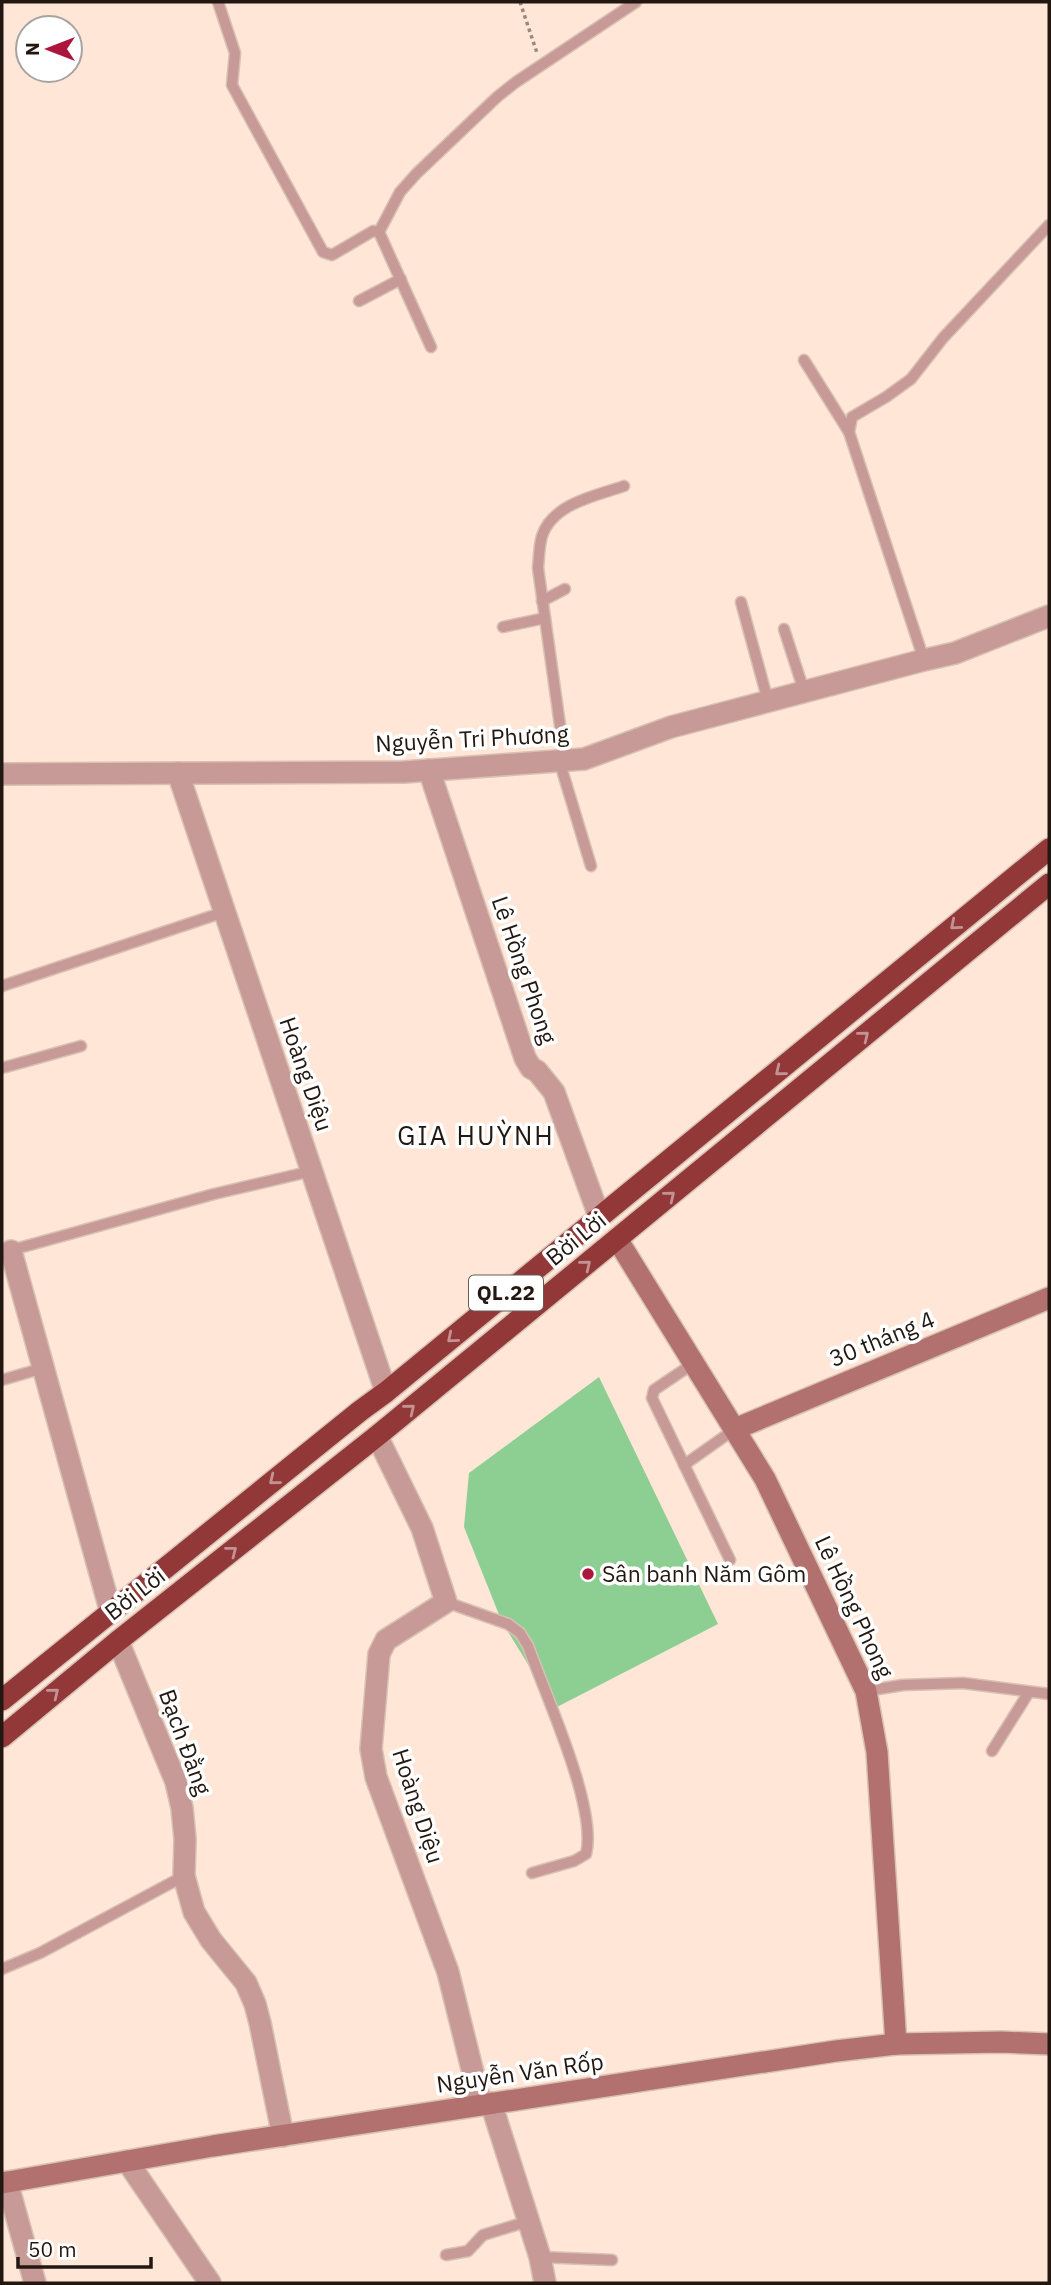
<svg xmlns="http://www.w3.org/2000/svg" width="1051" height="2285" font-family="'IBM Plex Sans',sans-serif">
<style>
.grass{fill:#8dce93}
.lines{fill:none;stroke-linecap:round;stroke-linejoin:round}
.lane-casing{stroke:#d7c1b3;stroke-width:13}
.street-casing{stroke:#d7c1b3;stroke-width:24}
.secondary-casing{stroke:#d7c1b3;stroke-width:24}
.highway-casing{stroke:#d7c1b3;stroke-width:24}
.path{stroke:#9c897e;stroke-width:3.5;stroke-dasharray:3.5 3.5;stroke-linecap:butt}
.lane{stroke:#c79a97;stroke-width:10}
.street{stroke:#c79a97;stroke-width:21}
.secondary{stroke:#b2716f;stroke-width:21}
.highway{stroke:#923839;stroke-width:21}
.oneway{stroke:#c39292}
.poi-dot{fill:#ac163c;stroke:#fff;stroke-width:2.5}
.labels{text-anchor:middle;stroke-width:7;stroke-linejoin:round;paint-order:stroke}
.shield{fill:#fff;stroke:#655d58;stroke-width:2}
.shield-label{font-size:21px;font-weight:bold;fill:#231811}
.street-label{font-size:23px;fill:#231811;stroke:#fff}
.poi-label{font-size:23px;fill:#231811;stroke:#fff;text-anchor:start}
.quarter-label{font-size:26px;letter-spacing:2px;fill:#231811;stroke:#fff}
</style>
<rect width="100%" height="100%" fill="#ffe6d7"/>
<path class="grass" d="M599,1377L718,1624L555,1708L502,1622L464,1527L469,1473Z"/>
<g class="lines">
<g class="lane-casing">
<g id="lane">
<path d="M218,2L235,53L232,85L323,252L332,255L373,231L379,232"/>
<path d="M379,232L400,192L417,173L497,97L516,82L636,2"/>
<path d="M379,232L431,347"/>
<path d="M359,301L401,279"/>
<path d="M804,360L849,432"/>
<path d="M542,601L565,589"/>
<path d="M741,602L768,701"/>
<path d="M503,627L545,618"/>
<path d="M784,629L804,691"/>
<path d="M924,660L849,432L852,417L886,397L911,379L943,338L1049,225"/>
<path d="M559,760L591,866"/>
<path d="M565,761L538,568C539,558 539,546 542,536C553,503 596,496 624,486"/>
<path d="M2,986L224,912"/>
<path d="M2,1068L81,1046"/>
<path d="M8,1251L214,1194L312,1171"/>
<path d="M694,1363L654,1390L652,1398L730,1560"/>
<path d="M2,1380L43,1368"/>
<path d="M684,1465L735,1429"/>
<path d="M446,1602L508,1624L520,1633L528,1646C545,1694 598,1808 586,1854L574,1861L532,1873"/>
<path d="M866,1691L903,1685L963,1683L1049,1694"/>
<path d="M992,1751L1029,1692"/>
<path d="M2,1969L40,1953L184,1876"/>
<path d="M446,2255L468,2251L483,2235L529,2221"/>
<path d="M540,2257L612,2260"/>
</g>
</g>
<g class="street-casing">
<g id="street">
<path d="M429,770L525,1058L531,1068L537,1071L554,1092L599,1216"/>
<path d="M178,773L386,1392"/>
<path d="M2,774L404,772L584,759L671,727L924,660L955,653L1049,616"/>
<path d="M11,1251L111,1613"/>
<path d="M377,1436L422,1528L446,1602L386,1640L379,1654L371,1749L376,1777L448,1972L481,2105"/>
<path d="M118,1641L176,1782L182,1808L185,1839L184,1876L194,1912L211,1940L246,1983L255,2004L260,2023L283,2136"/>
<path d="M491,2103L540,2257L545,2283"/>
<path d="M127,2161L210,2283"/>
<path d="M7,2182L35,2283"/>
</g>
</g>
<g class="secondary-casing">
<g id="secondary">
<path d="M617,1239L765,1479L866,1691L877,1752L896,2044"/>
<path d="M735,1429L1049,1298"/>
<path d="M2,2183L213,2146L836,2051L896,2044L1001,2042L1049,2044"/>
</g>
</g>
<g class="highway-casing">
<g id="highway">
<path d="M2,1700L360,1411L386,1392L1049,849"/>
<path d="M2,1737L118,1641L377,1436L1049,884"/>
</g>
</g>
<path class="path" d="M520,2L537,53"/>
<use href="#lane" class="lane"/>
<use href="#street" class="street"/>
<use href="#secondary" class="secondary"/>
<use href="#highway" class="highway"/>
</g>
<defs><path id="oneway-chevron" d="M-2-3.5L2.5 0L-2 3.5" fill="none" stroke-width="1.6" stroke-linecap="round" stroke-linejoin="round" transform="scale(1.75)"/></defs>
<g class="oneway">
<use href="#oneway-chevron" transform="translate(955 925) rotate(140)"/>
<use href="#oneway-chevron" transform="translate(864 1036) rotate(-39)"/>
<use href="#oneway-chevron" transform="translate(780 1071) rotate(141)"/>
<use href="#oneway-chevron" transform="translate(670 1196) rotate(-39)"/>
<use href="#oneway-chevron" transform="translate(586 1265) rotate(-39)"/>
<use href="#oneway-chevron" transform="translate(452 1338) rotate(140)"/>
<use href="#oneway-chevron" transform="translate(410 1409) rotate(-39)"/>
<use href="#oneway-chevron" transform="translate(274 1480) rotate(141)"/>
<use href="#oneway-chevron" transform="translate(232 1551) rotate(-38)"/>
<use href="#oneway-chevron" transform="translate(54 1693) rotate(-39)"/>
</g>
<circle class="poi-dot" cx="588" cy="1574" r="7"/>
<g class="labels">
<rect class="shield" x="469" y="1275.5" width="74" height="35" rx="5"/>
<g class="shield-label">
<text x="506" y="1300">QL.22</text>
</g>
<g class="street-label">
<text transform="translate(472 739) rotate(-3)" y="8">Nguyễn Tri Phương</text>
<text transform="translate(524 970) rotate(71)" y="8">Lê Hồng Phong</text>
<text transform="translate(306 1074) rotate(71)" y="8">Hoàng Diệu</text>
<text transform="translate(576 1239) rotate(-39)" y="8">Bời Lời</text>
<text transform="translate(882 1339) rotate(-22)" y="8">30 tháng 4</text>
<text transform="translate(135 1594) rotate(-38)" y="8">Bời Lời</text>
<text transform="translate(854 1607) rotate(65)" y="8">Lê Hồng Phong</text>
<text transform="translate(185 1742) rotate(70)" y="8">Bạch Đằng</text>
<text transform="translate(418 1806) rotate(72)" y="8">Hoàng Diệu</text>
<text transform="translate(520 2073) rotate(-8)" y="8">Nguyễn Văn Rốp</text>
</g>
<g class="poi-label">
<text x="602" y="1582">Sân banh Năm Gôm</text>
</g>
<g class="quarter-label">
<text x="476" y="1145">GIA HUỲNH</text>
</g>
</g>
<rect width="1051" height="2285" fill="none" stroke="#231811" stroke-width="7"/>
<g transform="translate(49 49) rotate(270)"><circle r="33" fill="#ffffff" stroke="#a7a3a0" stroke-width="2"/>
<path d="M0-5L12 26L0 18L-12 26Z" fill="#ac163c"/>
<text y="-10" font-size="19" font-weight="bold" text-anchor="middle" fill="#231811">N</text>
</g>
<path d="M18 2257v10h133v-10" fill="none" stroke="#231811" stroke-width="3.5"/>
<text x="28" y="2257" font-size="21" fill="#231811" stroke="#ffffff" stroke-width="5" paint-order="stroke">50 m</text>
</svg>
